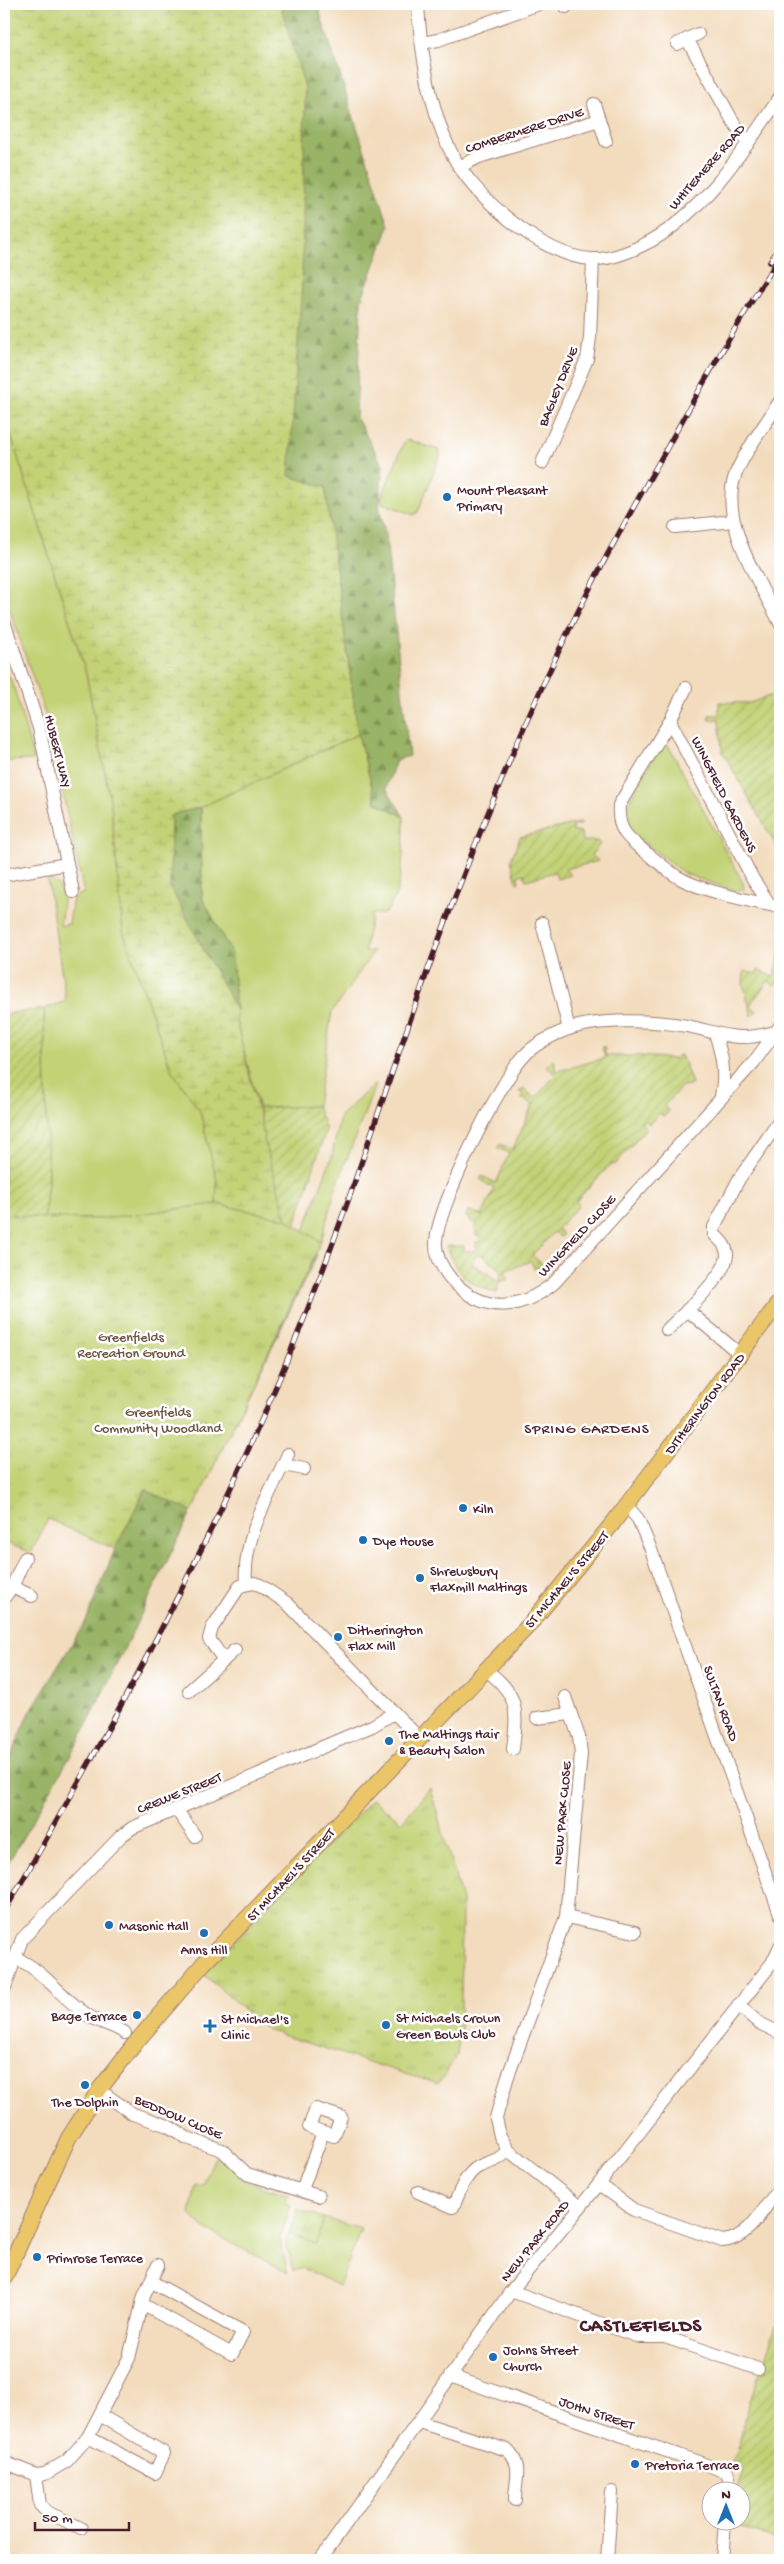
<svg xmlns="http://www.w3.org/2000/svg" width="784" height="2564" font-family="'Gochi Hand',sans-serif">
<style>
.grass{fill:#c2d275;stroke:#867850}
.forest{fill:url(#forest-firs);stroke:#726a48}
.wetland{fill:url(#wetland-marsh);stroke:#867850}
.park{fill:url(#park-tufts);stroke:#867850}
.garden{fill:url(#garden-furrows);stroke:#867850}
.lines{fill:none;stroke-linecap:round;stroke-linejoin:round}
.minor-casing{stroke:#9e7e74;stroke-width:14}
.major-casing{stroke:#9e7e74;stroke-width:17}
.minor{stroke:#fff;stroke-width:12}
.major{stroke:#eac669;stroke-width:15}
.rail-casing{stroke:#4a1f2b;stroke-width:5.5}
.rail{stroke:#fff;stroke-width:4;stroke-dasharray:11;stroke-linecap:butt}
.poi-dot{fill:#1f6fb2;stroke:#fff;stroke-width:2}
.labels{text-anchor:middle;stroke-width:5;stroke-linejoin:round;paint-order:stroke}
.street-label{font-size:14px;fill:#4a1f2b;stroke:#fff}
.poi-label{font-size:14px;fill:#4a1f2b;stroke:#fff;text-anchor:start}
.park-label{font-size:14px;fill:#6e5541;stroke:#fff}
.neighbourhood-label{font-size:15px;letter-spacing:1px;fill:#4a1f2b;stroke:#fff}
.district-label{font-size:19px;font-weight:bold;letter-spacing:1px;fill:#4a1f2b;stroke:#fff}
</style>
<defs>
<pattern id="forest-firs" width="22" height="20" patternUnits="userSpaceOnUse" patternTransform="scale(1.25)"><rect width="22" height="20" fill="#99b466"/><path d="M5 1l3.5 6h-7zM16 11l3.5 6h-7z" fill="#7f9254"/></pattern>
<pattern id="wetland-marsh" width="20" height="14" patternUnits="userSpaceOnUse" patternTransform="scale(1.25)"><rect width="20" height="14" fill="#c2d275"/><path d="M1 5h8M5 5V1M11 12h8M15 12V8" fill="none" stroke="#a8b465"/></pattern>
<pattern id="park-tufts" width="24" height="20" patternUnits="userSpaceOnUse" patternTransform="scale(1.25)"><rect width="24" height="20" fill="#c2d275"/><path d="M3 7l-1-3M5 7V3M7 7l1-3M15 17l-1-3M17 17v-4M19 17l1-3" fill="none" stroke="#a8b465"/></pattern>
<pattern id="garden-furrows" width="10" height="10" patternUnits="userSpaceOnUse" patternTransform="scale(1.25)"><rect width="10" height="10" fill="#c2d275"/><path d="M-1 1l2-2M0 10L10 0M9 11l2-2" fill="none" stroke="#a8b465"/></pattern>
</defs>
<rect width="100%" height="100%" fill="#fff"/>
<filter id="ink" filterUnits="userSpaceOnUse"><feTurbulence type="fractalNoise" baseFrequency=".02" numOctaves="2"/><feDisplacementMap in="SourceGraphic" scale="10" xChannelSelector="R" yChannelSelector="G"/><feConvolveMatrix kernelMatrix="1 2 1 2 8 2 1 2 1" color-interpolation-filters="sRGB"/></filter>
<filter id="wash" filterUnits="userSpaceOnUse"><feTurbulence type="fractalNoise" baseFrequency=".0096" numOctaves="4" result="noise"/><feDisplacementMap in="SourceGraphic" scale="20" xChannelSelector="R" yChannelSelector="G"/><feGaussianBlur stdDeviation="1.12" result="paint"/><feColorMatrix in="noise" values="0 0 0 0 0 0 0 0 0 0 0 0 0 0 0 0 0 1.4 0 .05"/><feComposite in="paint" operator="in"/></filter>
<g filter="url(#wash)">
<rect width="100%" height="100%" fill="#f3dcbd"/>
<g class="grass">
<path d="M4,413L86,673L111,805L123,931L172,1071L200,1111L217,1180L216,1204L100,1219L44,1218L48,1183L44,1009L66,1001L47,877C70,889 62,904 60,926L69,924L73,897L84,893L48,723L4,592Z"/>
<path d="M408,440L439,450L440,456L418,512L414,515L382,503L381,498L404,442Z"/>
<path d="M6,672L13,684L34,760L4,761V673Z"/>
<path d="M358,734L376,802L404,817C404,843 404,895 384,914H372L364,951H374L332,1012L317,1106L259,1108L236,1021L232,954L202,898L201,807Z"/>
<path d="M664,743L668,745L743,883L744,890L736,891L685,874L634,835L625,822V808L660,746Z"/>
<path d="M376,1083L335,1190L321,1242L304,1231L332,1156L340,1116Z"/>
<path d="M215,2156L229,2165L243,2180L289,2196L286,2203L291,2205L280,2238L288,2273L202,2227L190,2214L196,2185H203Z"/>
<path d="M324,2218L361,2229L339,2286L303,2268L294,2271L286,2242L289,2234L316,2243Z"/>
</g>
<g class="forest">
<path d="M280,4H317L389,226L361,301L356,417L383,466L379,506L386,538L409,756L396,760L386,788L404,817L376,802L358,734L325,487L289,476L302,282L305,88Z"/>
<path d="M201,807L202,898L232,954L236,1010L170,887L171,815Z"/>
<path d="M305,1248L317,1255L79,1741L4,1870V1772L30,1712L86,1621L115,1549L145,1490Z"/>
</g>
<path class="wetland" d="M4,4H280L305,88L302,282L289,476L325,487L358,734L201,807L171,815L170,887L236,1010V1021C253,1087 268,1154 287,1219L216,1204L217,1180L200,1111L172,1071L123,931L111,805L86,673L4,413Z"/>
<g class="park">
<path d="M216,1204L287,1219L321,1242L192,1512L145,1489L115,1549L48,1519L31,1553L4,1542V1456L6,1452L4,1450V1214L44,1218L98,1219Z"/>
<path d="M430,1788L462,1900L461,2019L457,2056L438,2084L269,2031L203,1974L372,1799L402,1822Z"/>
<path d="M298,2209L324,2218L316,2244L289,2234Z"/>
</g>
<g class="garden">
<path d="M780,692V852L722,751L719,719L709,720V715H719V702L750,703Z"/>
<path d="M581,822V825H573V832H581L582,841H597L600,844L591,855L599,861L565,869L571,875L557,879L555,872L526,880L524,874L518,876L519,882L517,883L511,860L520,837Z"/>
<path d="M780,952V980L775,986L768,981L750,1005L757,1011L752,1016L743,984L744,971L756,974L758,970L774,977Z"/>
<path d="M44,1009L48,1183L44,1218L4,1214V1014Z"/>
<path d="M604,1046L606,1056H641L675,1059L678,1055H681L692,1083L691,1085L682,1086L664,1106L669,1111L664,1117L659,1113L649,1124L645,1120L641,1123L646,1128L615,1165L611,1164L576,1201L579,1205L557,1229L563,1234L560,1237L554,1232L532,1255L543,1265L534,1269L531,1261L505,1271L508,1279L500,1282L501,1270L479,1253L471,1263L499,1281L497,1293C468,1284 457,1276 446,1246H464V1251H476V1242H480V1236H476V1222H470V1218L466,1217L468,1210L482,1216L494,1189L480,1179L482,1176L496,1183L509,1153L498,1148L500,1144L513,1149L533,1104L521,1098L523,1094L519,1092L523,1088L535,1098L556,1075L546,1066L554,1060L557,1071L605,1058L602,1047Z"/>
<path d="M317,1106L326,1130L295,1225L287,1219L265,1144L259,1108Z"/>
<path d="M776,2326L780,2327V2542L728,2523L742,2522V2492L737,2491L743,2472L733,2462L741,2441L743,2421Z"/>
</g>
</g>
<g filter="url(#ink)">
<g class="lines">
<g class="minor-casing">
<g id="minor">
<path d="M418,4C420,50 431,113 452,154C472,195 544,258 592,259C608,260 629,252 643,245C700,218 746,147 780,97"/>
<path d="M565,4L566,7"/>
<path d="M687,39L731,118L748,144"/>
<path d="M422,43L438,40L539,4"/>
<path d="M677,44L698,34"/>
<path d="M594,104L606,141"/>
<path d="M459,167L479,157L599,120"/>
<path d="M780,401C766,424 747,447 736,473C717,519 760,583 780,623"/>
<path d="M542,463L587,359L590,338L593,259"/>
<path d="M675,527L733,521"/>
<path d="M4,621L39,728L73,892"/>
<path d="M670,721L686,688"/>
<path d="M4,875L67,864"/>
<path d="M770,905L753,879L670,721L619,805C617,832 629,839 649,855C658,862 667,870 676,876C702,892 751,901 780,907"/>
<path d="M542,923L569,1029"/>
<path d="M775,1032C735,1043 725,1034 687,1026C654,1020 597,1018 566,1030C551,1036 536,1043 525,1055C500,1080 437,1207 436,1242C435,1256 442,1268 451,1279C483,1314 519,1311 554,1283L754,1062L780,1026"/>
<path d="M715,1033C722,1055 726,1073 721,1096"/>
<path d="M687,1310L741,1355"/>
<path d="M667,1330C681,1316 728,1274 727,1254C726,1245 720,1240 714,1234V1227L739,1179L780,1120"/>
<path d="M284,1465L304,1469"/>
<path d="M626,1505L638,1519L650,1547L780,1914"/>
<path d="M246,1584C242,1537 270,1495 288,1454"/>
<path d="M12,1587L32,1596"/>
<path d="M4,1598L12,1587L25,1558"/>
<path d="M224,1660L209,1639L212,1628L240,1586L254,1583L260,1585L287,1603L420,1739"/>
<path d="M485,1669C518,1694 518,1708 513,1749"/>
<path d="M189,1691L235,1650"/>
<path d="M565,1697L579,1737L581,1754L566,1917L507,2079L496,2118L500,2136L508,2150L580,2207"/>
<path d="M537,1718L570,1714"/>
<path d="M176,1809L195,1836"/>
<path d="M566,1917L635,1932"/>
<path d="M16,1958C44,1971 61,1997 86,2014C98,2023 112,2024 125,2033"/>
<path d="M4,1990L22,1939L121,1836L132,1828L372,1726L394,1713"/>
<path d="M738,2005L759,2023L780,2033"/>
<path d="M99,2090L133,2114L168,2126L187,2138L222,2150L247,2174L318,2196"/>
<path d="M316,2109L341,2117L334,2136L309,2127Z"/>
<path d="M599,2184L634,2210L722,2241C749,2240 765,2206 780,2187"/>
<path d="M302,2190L323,2132"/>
<path d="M418,2192L453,2207C459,2194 465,2174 478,2167C491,2160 497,2163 508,2150"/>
<path d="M511,2291L639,2337H665L758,2369"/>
<path d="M142,2304L232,2354L243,2332L152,2282"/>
<path d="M450,2376L727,2472L729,2478L728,2492"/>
<path d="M419,2422L507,2450C524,2466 515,2479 515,2500"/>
<path d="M88,2437L155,2473L164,2453L100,2415"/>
<path d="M4,2462L36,2475L45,2474L67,2461L88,2437L129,2358L144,2296L158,2265"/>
<path d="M36,2475L40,2505L47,2512L81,2528"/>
<path d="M320,2560L511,2291L599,2184L772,1963L780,1946"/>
<path d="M607,2560L612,2492"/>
<path d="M722,2560L725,2522"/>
</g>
</g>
<g class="major-casing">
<path id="major" d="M4,2279L68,2139L99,2090L137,2041L203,1964L530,1624L613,1523L780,1301"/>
</g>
<use href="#minor" class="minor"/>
<use href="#major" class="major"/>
<g class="rail-casing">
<g id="rail">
<path d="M770,262L780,246"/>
<path d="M4,1912C116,1721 221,1527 303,1321C358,1184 399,1042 452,905C492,799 536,693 588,592C611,546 637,501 663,455C700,388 738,321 780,257"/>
</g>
</g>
<use href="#rail" class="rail"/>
</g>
</g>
<g class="poi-dot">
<circle cx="447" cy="497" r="5"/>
<circle cx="463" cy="1508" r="5"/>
<circle cx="363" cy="1540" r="5"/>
<circle cx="420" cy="1578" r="5"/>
<circle cx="338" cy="1637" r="5"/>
<circle cx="389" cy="1741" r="5"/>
<circle cx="109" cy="1925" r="5"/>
<circle cx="204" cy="1933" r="5"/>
<circle cx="137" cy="2015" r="5"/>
<circle cx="386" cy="2025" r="5"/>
<path d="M207.5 2018.5h5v5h5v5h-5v5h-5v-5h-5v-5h5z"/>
<circle cx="85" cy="2085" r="5"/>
<circle cx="37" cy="2257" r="5"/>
<circle cx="493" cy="2357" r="5"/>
<circle cx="635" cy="2464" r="5"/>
</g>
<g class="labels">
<g class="street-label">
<text transform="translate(524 129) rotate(-18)" y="5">COMBERMERE DRIVE</text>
<text transform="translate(706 166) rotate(-49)" y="5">WHITEMERE ROAD</text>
<text transform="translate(557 386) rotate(-68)" y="5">BAGLEY DRIVE</text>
<text transform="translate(59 751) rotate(76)" y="5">HUBERT WAY</text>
<text transform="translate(725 794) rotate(63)" y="5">WINGFIELD GARDENS</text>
<text transform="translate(576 1235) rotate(-47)" y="5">WINGFIELD CLOSE</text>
<text transform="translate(704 1403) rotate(-53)" y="5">DITHERINGTON ROAD</text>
<text transform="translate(566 1579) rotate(-50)" y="5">ST MICHAEL'S STREET</text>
<text transform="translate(722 1703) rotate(70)" y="5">SULTAN ROAD</text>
<text transform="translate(179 1792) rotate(-22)" y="5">CREWE STREET</text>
<text transform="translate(561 1813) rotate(-85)" y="5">NEW PARK CLOSE</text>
<text transform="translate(290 1874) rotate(-47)" y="5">ST MICHAEL'S STREET</text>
<text transform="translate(179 2116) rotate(23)" y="5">BEDDOW CLOSE</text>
<text transform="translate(534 2240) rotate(-51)" y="5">NEW PARK ROAD</text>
<text transform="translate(597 2412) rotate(19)" y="5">JOHN STREET</text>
</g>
<g class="poi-label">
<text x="457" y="494">Mount Pleasant<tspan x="457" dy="16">Primary</tspan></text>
<text x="473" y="1513">Kiln</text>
<text x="373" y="1545">Dye House</text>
<text x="430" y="1575">Shrewsbury<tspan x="430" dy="16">Flaxmill Maltings</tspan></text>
<text x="348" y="1634">Ditherington<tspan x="348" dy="16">Flax Mill</tspan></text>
<text x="399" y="1738">The Maltings Hair<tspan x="399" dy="16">&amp; Beauty Salon</tspan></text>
<text x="119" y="1930">Masonic Hall</text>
<text x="204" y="1954" text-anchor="middle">Anns Hill</text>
<text x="127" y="2020" text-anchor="end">Bage Terrace</text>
<text x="396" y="2022">St Michaels Crown<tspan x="396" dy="16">Green Bowls Club</tspan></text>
<text x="221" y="2023">St Michael's<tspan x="221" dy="16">Clinic</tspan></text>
<text x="85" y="2106" text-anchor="middle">The Dolphin</text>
<text x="47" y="2262">Primrose Terrace</text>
<text x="503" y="2354">Johns Street<tspan x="503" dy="16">Church</tspan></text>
<text x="645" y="2469">Pretoria Terrace</text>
</g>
<g class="park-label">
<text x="131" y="1341">Greenfields<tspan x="131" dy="16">Recreation Ground</tspan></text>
<text x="158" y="1416">Greenfields<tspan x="158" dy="16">Community Woodland</tspan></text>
</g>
<g class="neighbourhood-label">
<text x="587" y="1433">SPRING GARDENS</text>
</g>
<g class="district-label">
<text x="641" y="2331">CASTLEFIELDS</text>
</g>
</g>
<rect width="784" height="2564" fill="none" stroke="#fff" stroke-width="20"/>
<g transform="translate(726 2506)"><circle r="24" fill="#ffffff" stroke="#b7a5aa"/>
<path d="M0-4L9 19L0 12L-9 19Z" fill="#1f6fb2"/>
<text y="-8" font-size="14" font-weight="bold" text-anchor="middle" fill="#4a1f2b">N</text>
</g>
<path d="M35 2522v8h94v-8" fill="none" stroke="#4a1f2b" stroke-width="2.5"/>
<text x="42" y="2522" font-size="15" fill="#4a1f2b" stroke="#ffffff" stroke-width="4" paint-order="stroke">50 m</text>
</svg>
